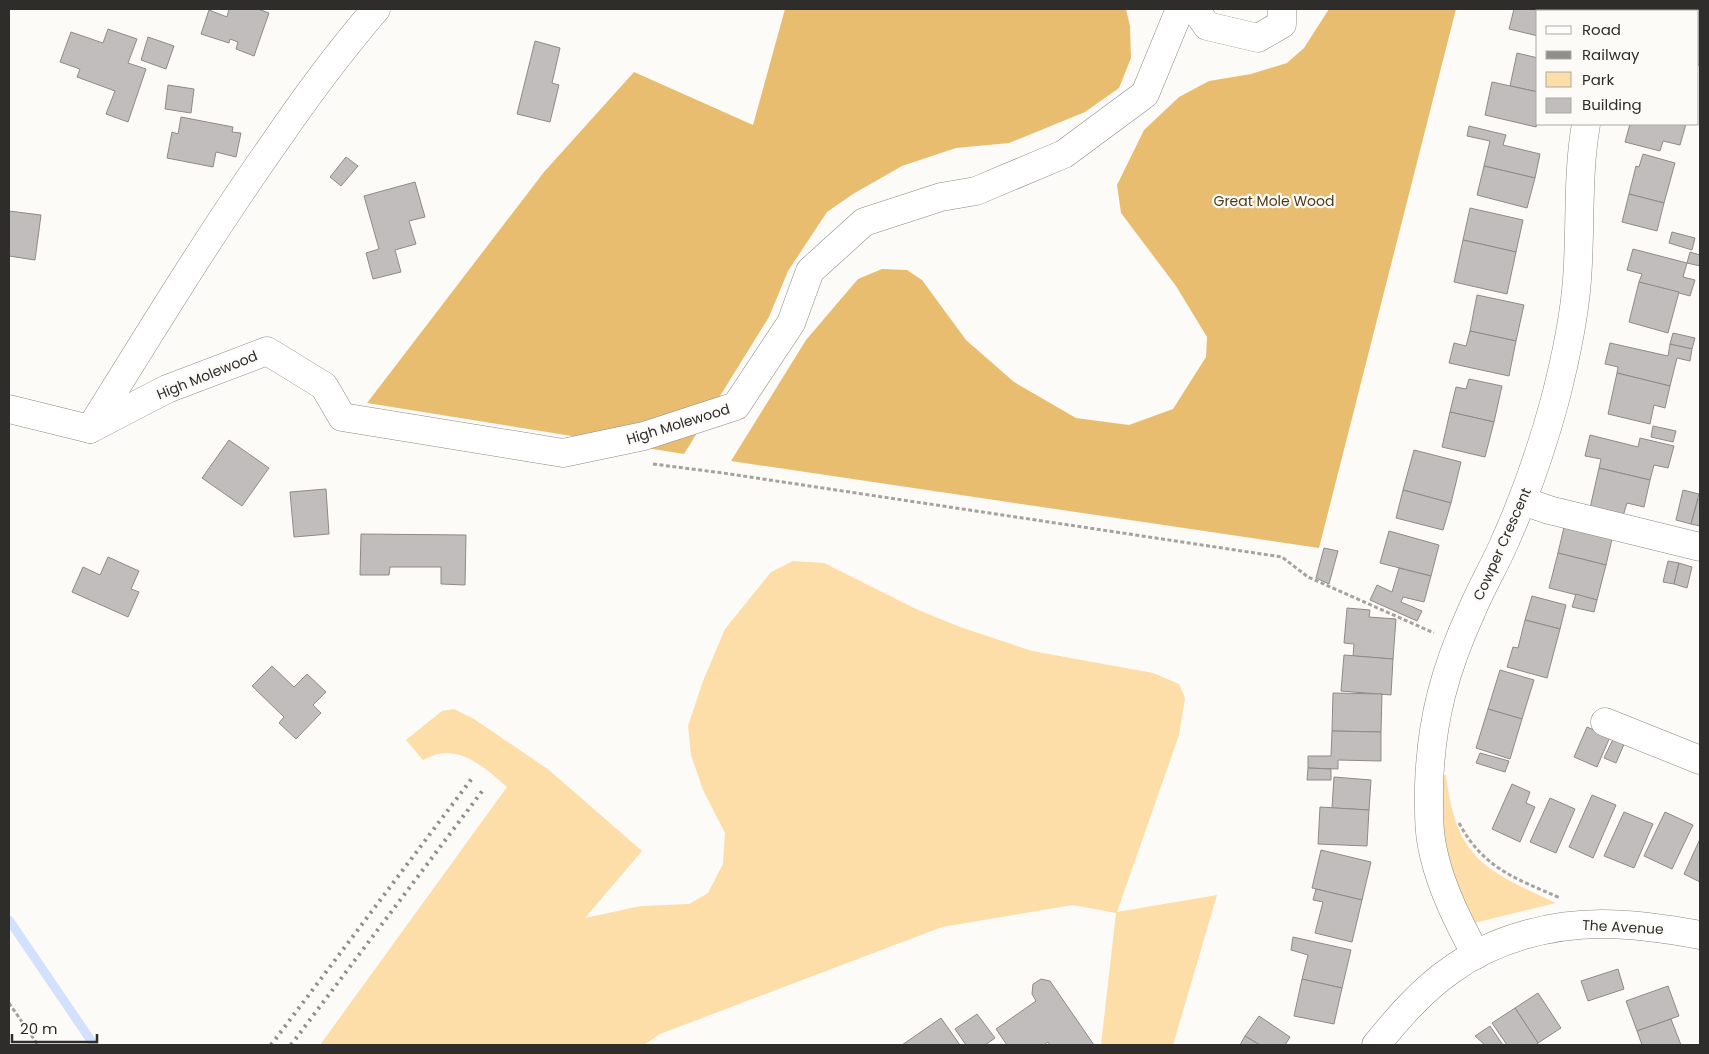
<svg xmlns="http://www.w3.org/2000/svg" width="1709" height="1054" font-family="Poppins,sans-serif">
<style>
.green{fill:#fddda8}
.forest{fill:#e9bd70}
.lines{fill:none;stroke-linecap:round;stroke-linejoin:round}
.stream{stroke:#d1e1fe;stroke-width:9}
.building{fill:#c1bdbc;stroke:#8f8a8a}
.minor-casing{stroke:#8c8a87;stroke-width:29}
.path{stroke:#a4a3a0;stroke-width:3;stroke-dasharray:4 2.5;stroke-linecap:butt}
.minor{stroke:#fff;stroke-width:28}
.rail{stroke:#908f8c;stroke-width:4;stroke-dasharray:2.5 5;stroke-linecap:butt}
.labels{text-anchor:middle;stroke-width:4.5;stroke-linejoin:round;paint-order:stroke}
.park-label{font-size:14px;fill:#4c3a18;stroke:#fdfbf7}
.street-label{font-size:14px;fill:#2e2d2c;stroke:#fdfbf7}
</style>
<rect width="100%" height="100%" fill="#fdfbf7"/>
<g class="green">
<path d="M793,561L824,563L916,609L960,627L1032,651L1153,673L1179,684L1185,698L1179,735L1117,912L1217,895L1173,1045H1101L1116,913L1073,905L942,927L660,1034L644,1045H320L507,787C489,771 464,748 438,754C433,755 428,758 423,760L406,740L442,711L454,709L474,719L549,770L642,851L585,918L641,906L689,904L708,893L723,864L725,833L703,790L691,755L688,726L703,681L725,629L771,572Z"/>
<path d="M1446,775C1456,859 1485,870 1556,903L1474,923L1463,912L1442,849L1440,776Z"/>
</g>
<g class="forest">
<path d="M785,9H1126L1130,26L1131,58L1119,88L1085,112L1009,143L956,148L902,166L853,194L827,212L788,271L769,317L684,454L367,403L544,172L634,72L753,125Z"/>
<path d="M1329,9H1456L1319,548L731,461L806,340L858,279L882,269L907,270L922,280L966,340L1014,382L1076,418L1129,425L1173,409L1206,357L1207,337L1176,286L1121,213L1117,185L1144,130L1179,97L1209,81L1251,74L1287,63L1304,48Z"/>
</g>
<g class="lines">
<path class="stream" d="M9,920L94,1045"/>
</g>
<g class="building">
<path d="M229,9H258L269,13L254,56L236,49L238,42L230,39L229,43L201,34L209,10L227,17Z"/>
<path d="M1514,9H1565V11H1538V36L1509,29Z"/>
<path d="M1683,9H1700V42L1698,40V11H1682Z"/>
<path d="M108,29L137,39L128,63L146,69L128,122L106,114L115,91L77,77L80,69L60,62L71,32L103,43Z"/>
<path d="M148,37L174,46L166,69L141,60Z"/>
<path d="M1698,40L1700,42V63L1698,66Z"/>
<path d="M535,41L560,48L552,83L559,85L550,122L517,114Z"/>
<path d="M1517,53L1538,58V92L1510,86Z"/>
<path d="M1492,82L1538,92V119L1536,127L1485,115Z"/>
<path d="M168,85L194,89L191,113L165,109Z"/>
<path d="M181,117L233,127L232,132L241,133L236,157L216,152L213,167L167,158L172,132L178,134Z"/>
<path d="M1630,124H1686L1680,145L1663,141L1660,151L1625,142Z"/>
<path d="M1469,126L1506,135L1503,145L1540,154L1535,178L1484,166L1490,141L1467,136Z"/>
<path d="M1643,154L1675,163L1664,203L1629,194L1636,166L1639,167Z"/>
<path d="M346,157L358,166L341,186L330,177Z"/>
<path d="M1484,166L1535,178L1527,208L1477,195Z"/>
<path d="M415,182L425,217L409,221L416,244L395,250L401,272L373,279L366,253L379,249L364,196Z"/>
<path d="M1629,194L1664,203L1657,231L1622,222Z"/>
<path d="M1470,208L1523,220L1516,252L1463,240Z"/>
<path d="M9,211L41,215L35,260L9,256Z"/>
<path d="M1672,232L1695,238L1692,250L1669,243Z"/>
<path d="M1463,240L1516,252L1507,294L1454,282Z"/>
<path d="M1633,249L1687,263L1683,277L1695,280L1690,296L1639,282L1642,274L1627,270Z"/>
<path d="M1690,252L1700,255V266L1687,263Z"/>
<path d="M1639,282L1679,292L1668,333L1629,322Z"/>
<path d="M1477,295L1524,305L1516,341L1470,331Z"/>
<path d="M1470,331L1516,341L1509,376L1449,363L1454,343L1466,346Z"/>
<path d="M1673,333L1695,338L1692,349L1670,344Z"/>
<path d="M1610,343L1668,356L1670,344L1692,349L1690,361L1677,358L1670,386L1617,373L1618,367L1605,364Z"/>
<path d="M1617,373L1670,386L1665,408L1654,405L1650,424L1608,414Z"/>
<path d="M1469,379L1502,386L1494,422L1450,412L1456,387L1466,389Z"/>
<path d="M1450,412L1494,422L1485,457L1442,447Z"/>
<path d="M1653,426L1676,431L1673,442L1651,437Z"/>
<path d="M1590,435L1638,447L1640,438L1674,446L1668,468L1654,465L1650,480L1599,468L1601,459L1585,456Z"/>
<path d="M229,440L269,468L242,506L202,478Z"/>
<path d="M1414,450L1461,462L1451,503L1403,490Z"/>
<path d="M1599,468L1650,480L1644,507L1627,503L1623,516L1590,508Z"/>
<path d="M326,489L329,534L294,537L290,492Z"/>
<path d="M1403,490L1451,503L1443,530L1396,518Z"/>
<path d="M1683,490L1699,494L1691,524L1676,520Z"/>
<path d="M1698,499H1700V526L1691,524Z"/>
<path d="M1564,527L1612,539L1606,565L1558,553Z"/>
<path d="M1389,531L1439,545L1431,576L1380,563Z"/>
<path d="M361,534L466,535L465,585L441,584V567H390L389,575H360Z"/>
<path d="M1324,548L1338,551L1329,584L1316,578Z"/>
<path d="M1558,553L1606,565L1597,600L1549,588Z"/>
<path d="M108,557L139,571L131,589L139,592L128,617L72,592L83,567L100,575Z"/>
<path d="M1668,561L1679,563L1674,584L1663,582Z"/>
<path d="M1679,563L1692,567L1687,588L1674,584Z"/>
<path d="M1399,568L1431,576L1424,602L1403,597L1401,602L1422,611L1417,621L1370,600L1377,585L1392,592Z"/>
<path d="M1576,594L1597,600L1594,612L1572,607Z"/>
<path d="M1532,596L1566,605L1560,629L1525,620Z"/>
<path d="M1347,608L1370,610L1369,617L1396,619L1393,659L1353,656L1354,644L1344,643Z"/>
<path d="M1525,620L1560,629L1547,678L1507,667L1513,647L1518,648Z"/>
<path d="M1344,655L1393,659L1391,695L1341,691Z"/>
<path d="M272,666L294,687L307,674L326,692L313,705L321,713L296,739L279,723L284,717L252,686Z"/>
<path d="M1500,670L1534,680L1522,719L1488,709Z"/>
<path d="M1333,693L1382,694L1381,732L1332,731Z"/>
<path d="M1488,709L1522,719L1510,759L1476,748Z"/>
<path d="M1587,727L1610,737L1597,767L1574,757Z"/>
<path d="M1332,731L1381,732V761L1338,760V769L1308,768V756H1331Z"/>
<path d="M1614,737L1625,742L1616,763L1604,758Z"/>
<path d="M1480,753L1509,761L1505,772L1476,763Z"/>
<path d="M1308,768L1331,769V780H1307Z"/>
<path d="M1334,777L1371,780L1369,810L1332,808Z"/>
<path d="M1512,784L1530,792L1526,803L1535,807L1520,842L1492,829Z"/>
<path d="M1592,795L1616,805L1593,858L1569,847Z"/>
<path d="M1550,798L1575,809L1556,853L1530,842Z"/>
<path d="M1320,807L1369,810L1367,846L1318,844Z"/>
<path d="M1624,812L1653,824L1634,868L1604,856Z"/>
<path d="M1665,812L1693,825L1672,869L1644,856Z"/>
<path d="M1700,839V882L1684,874Z"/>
<path d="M1321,850L1371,862L1362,900L1312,888Z"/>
<path d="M1316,889L1362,900L1352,942L1315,933L1323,902L1313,900Z"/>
<path d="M1293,937L1351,950L1342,988L1302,979L1308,955L1291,950Z"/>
<path d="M1618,969L1624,989L1588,1001L1581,981Z"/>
<path d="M1041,979L1050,981L1094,1045H1050L1048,1042L1044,1045H1007L996,1029L1036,1001L1032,994L1033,984Z"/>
<path d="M1302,979L1342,988L1334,1024L1294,1016Z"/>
<path d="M1668,986L1679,1016L1637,1031L1626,1001Z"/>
<path d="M1538,993L1561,1028L1538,1043L1515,1008Z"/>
<path d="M1515,1008L1538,1043L1535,1045H1507L1492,1023Z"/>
<path d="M977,1014L995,1038L985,1045H966L955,1029Z"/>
<path d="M1259,1016L1290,1037L1285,1045H1260L1245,1036Z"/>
<path d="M941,1018L960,1045H902Z"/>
<path d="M1671,1019L1681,1045H1642L1637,1031Z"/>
<path d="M1490,1026L1503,1045H1485L1475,1036Z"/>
<path d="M1245,1036L1260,1045H1240Z"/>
</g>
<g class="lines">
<g class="minor-casing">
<g id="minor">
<path d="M1195,9L1207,26L1258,38L1282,24V9"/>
<path d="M1623,11L1625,9"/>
<path d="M9,409L90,429L167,389L267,351L324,386L342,417L563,453L644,436L736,406L791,323L810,271L864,222L941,197L976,191L1064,154L1145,94L1180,9"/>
<path d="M90,429C150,333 208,237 273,145C305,98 339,52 376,9"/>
<path d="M1523,501L1549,510L1700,547"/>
<path d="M1605,722L1700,760"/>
<path d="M1476,955C1459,923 1442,890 1434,855C1428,832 1429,809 1429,786C1431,720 1445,669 1472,610C1482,586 1496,563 1506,539C1526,494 1542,448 1555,400C1565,361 1574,320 1577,280C1581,228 1577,175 1586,124"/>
<path d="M1376,1045C1398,1018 1422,990 1451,970C1493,939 1550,924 1602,924C1635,924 1668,929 1700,935"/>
</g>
</g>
<g class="path">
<path d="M653,464L723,473L1282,557L1308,577L1434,633"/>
<path d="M1459,823C1484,869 1515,878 1560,898"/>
<path d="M9,1003L38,1045"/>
</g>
<use href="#minor" class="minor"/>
<g class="rail">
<path d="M271,1045L473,777"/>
<path d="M291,1045L483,790"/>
</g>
</g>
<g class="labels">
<g class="park-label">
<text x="1274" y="206">Great Mole Wood</text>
</g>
<g class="street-label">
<text transform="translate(207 375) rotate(-22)" y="5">High Molewood</text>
<text transform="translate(678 424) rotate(-17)" y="5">High Molewood</text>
<text transform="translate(1502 544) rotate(-66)" y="5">Cowper Crescent</text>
<text transform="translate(1623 927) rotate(3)" y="5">The Avenue</text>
</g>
</g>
<rect width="1709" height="1054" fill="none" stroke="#2e2d2c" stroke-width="20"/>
<rect x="1536" y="10" width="162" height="115" fill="#fdfbf7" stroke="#aaa9a6"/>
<rect x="1546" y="26" width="25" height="8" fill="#ffffff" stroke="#aaa9a6"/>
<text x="1582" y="35" font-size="15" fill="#2e2d2c">Road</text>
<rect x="1546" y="51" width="25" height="8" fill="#908f8c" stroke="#aaa9a6"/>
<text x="1582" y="60" font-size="15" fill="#2e2d2c">Railway</text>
<rect x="1546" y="72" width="25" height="15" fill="#fddda8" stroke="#aaa9a6"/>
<text x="1582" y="85" font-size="15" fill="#2e2d2c">Park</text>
<rect x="1546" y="98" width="25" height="15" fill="#c1bdbc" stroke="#aaa9a6"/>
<text x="1582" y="110" font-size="15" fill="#2e2d2c">Building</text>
<path d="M12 1034v8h85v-8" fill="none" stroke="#2e2d2c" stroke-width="2.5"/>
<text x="20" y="1034" font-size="15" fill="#2e2d2c" stroke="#fdfbf7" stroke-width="4" paint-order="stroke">20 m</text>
</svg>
